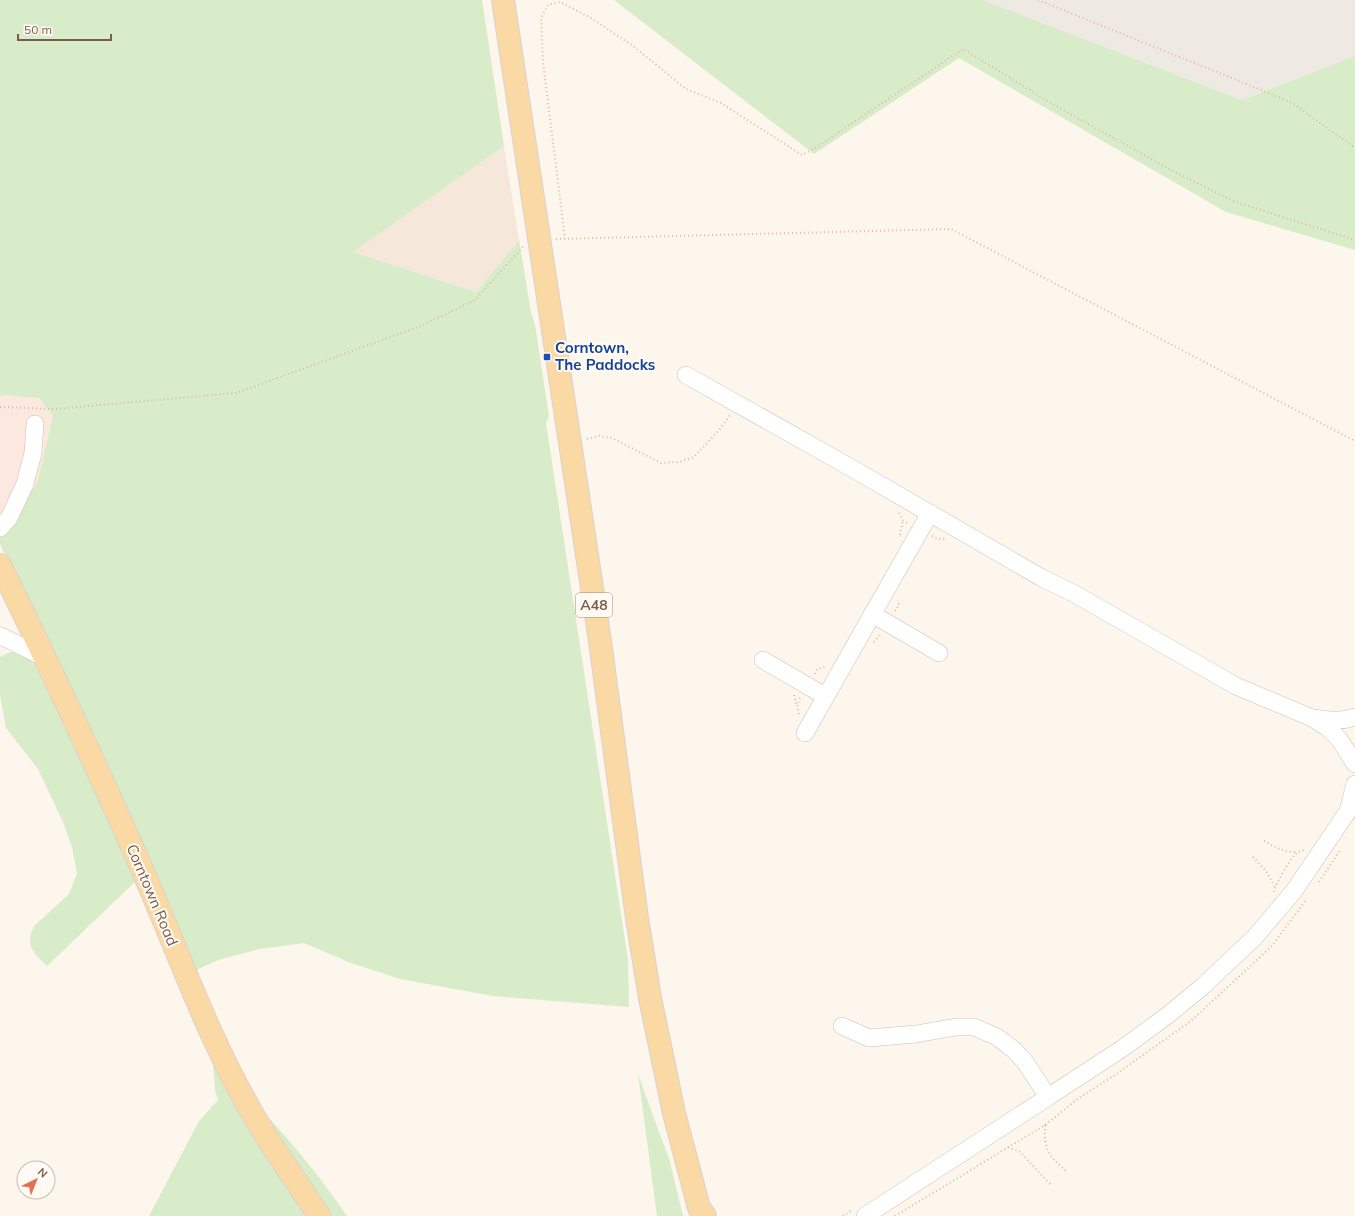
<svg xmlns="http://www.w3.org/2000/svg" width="1355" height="1216" font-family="Mulish,sans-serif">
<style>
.residential{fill:#f5e8da}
.commercial{fill:#fde8e0}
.industrial{fill:#efe9e4}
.green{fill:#d8ecc9}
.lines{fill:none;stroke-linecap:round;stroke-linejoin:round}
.minor-casing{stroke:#d1beb0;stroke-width:18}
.major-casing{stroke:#dad1cd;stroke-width:24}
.path{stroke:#d9b8a5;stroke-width:2;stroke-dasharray:1 3;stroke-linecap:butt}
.minor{stroke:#fff;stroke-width:17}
.major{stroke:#fbd9a5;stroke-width:22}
.transit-dot{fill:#1a4fb4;stroke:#fffaf3;stroke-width:1.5}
.labels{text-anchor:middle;stroke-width:4;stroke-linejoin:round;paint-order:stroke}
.shield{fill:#fffaf3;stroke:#a28b7f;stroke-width:1}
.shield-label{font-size:14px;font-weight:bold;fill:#7a5c4d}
.transit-label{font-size:15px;font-weight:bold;fill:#164399;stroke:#fffaf3;text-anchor:start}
.street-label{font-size:15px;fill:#7a5c4d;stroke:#fffaf3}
</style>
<rect width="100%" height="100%" fill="#fdf6ec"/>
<path class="residential" d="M504,146L519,240L476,292L352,252Z"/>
<path class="commercial" d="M2,395L39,398L53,416L37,483L0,536V397Z"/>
<path class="industrial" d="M983,0H1355V56L1242,100Z"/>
<g class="green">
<path d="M0,0H482L504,146L353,252L476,292L519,240L531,312L535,325L549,416L546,423L628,960L629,1007L493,996L400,979L351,963L304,943L260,949L218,960L192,972L0,544V536L37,483L53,416L39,398L3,395L0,397Z"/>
<path d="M614,0H983L1242,100L1355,56V250L1226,212L959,58L814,154Z"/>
<path d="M10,652L22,653L38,664L138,879L47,966L36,955L31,947L30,937L34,926L69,894L77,874L72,847L63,822L38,769L6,728L0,695V657Z"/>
<path d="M212,1051L310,1216H149L199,1121L218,1100L215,1090Z"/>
<path d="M638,1074L670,1162L683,1216H657Z"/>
<path d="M270,1119C298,1150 323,1181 347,1216H324L263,1121Z"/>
</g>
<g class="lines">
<g class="minor-casing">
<g id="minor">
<path d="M686,375L848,466L1042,578L1073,593L1236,686L1312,718L1328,728L1339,739L1355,764"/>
<path d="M0,528L9,518L25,484L33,453L35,424"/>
<path d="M872,614L939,653"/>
<path d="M0,637L1,636L45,658"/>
<path d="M763,660L825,696"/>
<path d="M1314,718C1328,720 1341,722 1355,717"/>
<path d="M805,733L930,513"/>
<path d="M842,1026L869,1038L916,1034L956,1027H974L997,1037L1014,1050L1025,1062L1048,1097L865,1216"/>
<path d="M1048,1097L1123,1048L1168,1015L1203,986L1254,938L1294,891L1348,811L1355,784"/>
</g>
</g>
<g class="major-casing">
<g id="major">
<path d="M503,0L600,641L637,918L650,998L674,1113L699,1208L705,1216"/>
<path d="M0,565C50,667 99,771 145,876C180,957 210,1042 255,1118C275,1152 298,1183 319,1216"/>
</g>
</g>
<g class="path">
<path d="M1038,0L1291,102L1355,148"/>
<path d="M556,239L951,229L1355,441"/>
<path d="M565,239L543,62L541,18L548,5L560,2L591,18L633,46L686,89L721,103L802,155L815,148L963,49L1049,102L1169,169L1233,201L1355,240"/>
<path d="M0,407L55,409L236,393L421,326L475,300L523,247"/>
<path d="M587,439L599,436L612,438L661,463L679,462L694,457L720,429L730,415"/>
<path d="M899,513L903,520L907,523"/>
<path d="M900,535L903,520"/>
<path d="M932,536L938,539H945"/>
<path d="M895,611L899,605L898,600"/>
<path d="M874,642L880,635"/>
<path d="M815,674L817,669L825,667"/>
<path d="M794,695L796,704"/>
<path d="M799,714L797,705L800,698"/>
<path d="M1264,841C1275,847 1285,853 1297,852"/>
<path d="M1253,857L1266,871L1275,887"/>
<path d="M1319,882L1341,849"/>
<path d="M1274,892C1275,885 1292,855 1298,852C1300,851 1302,851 1304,850"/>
<path d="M1045,1125C1044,1151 1048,1155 1067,1172"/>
<path d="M1008,1147L1019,1151L1052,1186"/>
<path d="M843,1216L852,1210"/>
<path d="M895,1216L1045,1125L1079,1098L1115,1075L1191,1021L1272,946L1306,900"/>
</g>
<use href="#minor" class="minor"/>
<use href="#major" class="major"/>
</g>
<rect class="transit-dot" x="543" y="353" width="8" height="8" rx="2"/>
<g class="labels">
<rect class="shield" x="576" y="593" width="36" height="24" rx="3"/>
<g class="shield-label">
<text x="594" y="610">A48</text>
</g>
<g class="transit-label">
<text x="555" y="353">Corntown,<tspan x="555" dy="17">The Paddocks</tspan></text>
</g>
<g class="street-label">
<text transform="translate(152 895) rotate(67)" y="5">Corntown Road</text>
</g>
</g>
<g transform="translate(36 1180) rotate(43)"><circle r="19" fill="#fffaf3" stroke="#cabbb1"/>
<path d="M0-3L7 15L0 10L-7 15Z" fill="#e76f51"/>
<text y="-6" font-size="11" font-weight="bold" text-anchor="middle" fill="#7a5c4d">N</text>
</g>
<path d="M18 34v6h93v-6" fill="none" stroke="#7a5c4d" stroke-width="2"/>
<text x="24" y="34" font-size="12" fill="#7a5c4d" stroke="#fffaf3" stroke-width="3" paint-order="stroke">50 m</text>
</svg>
